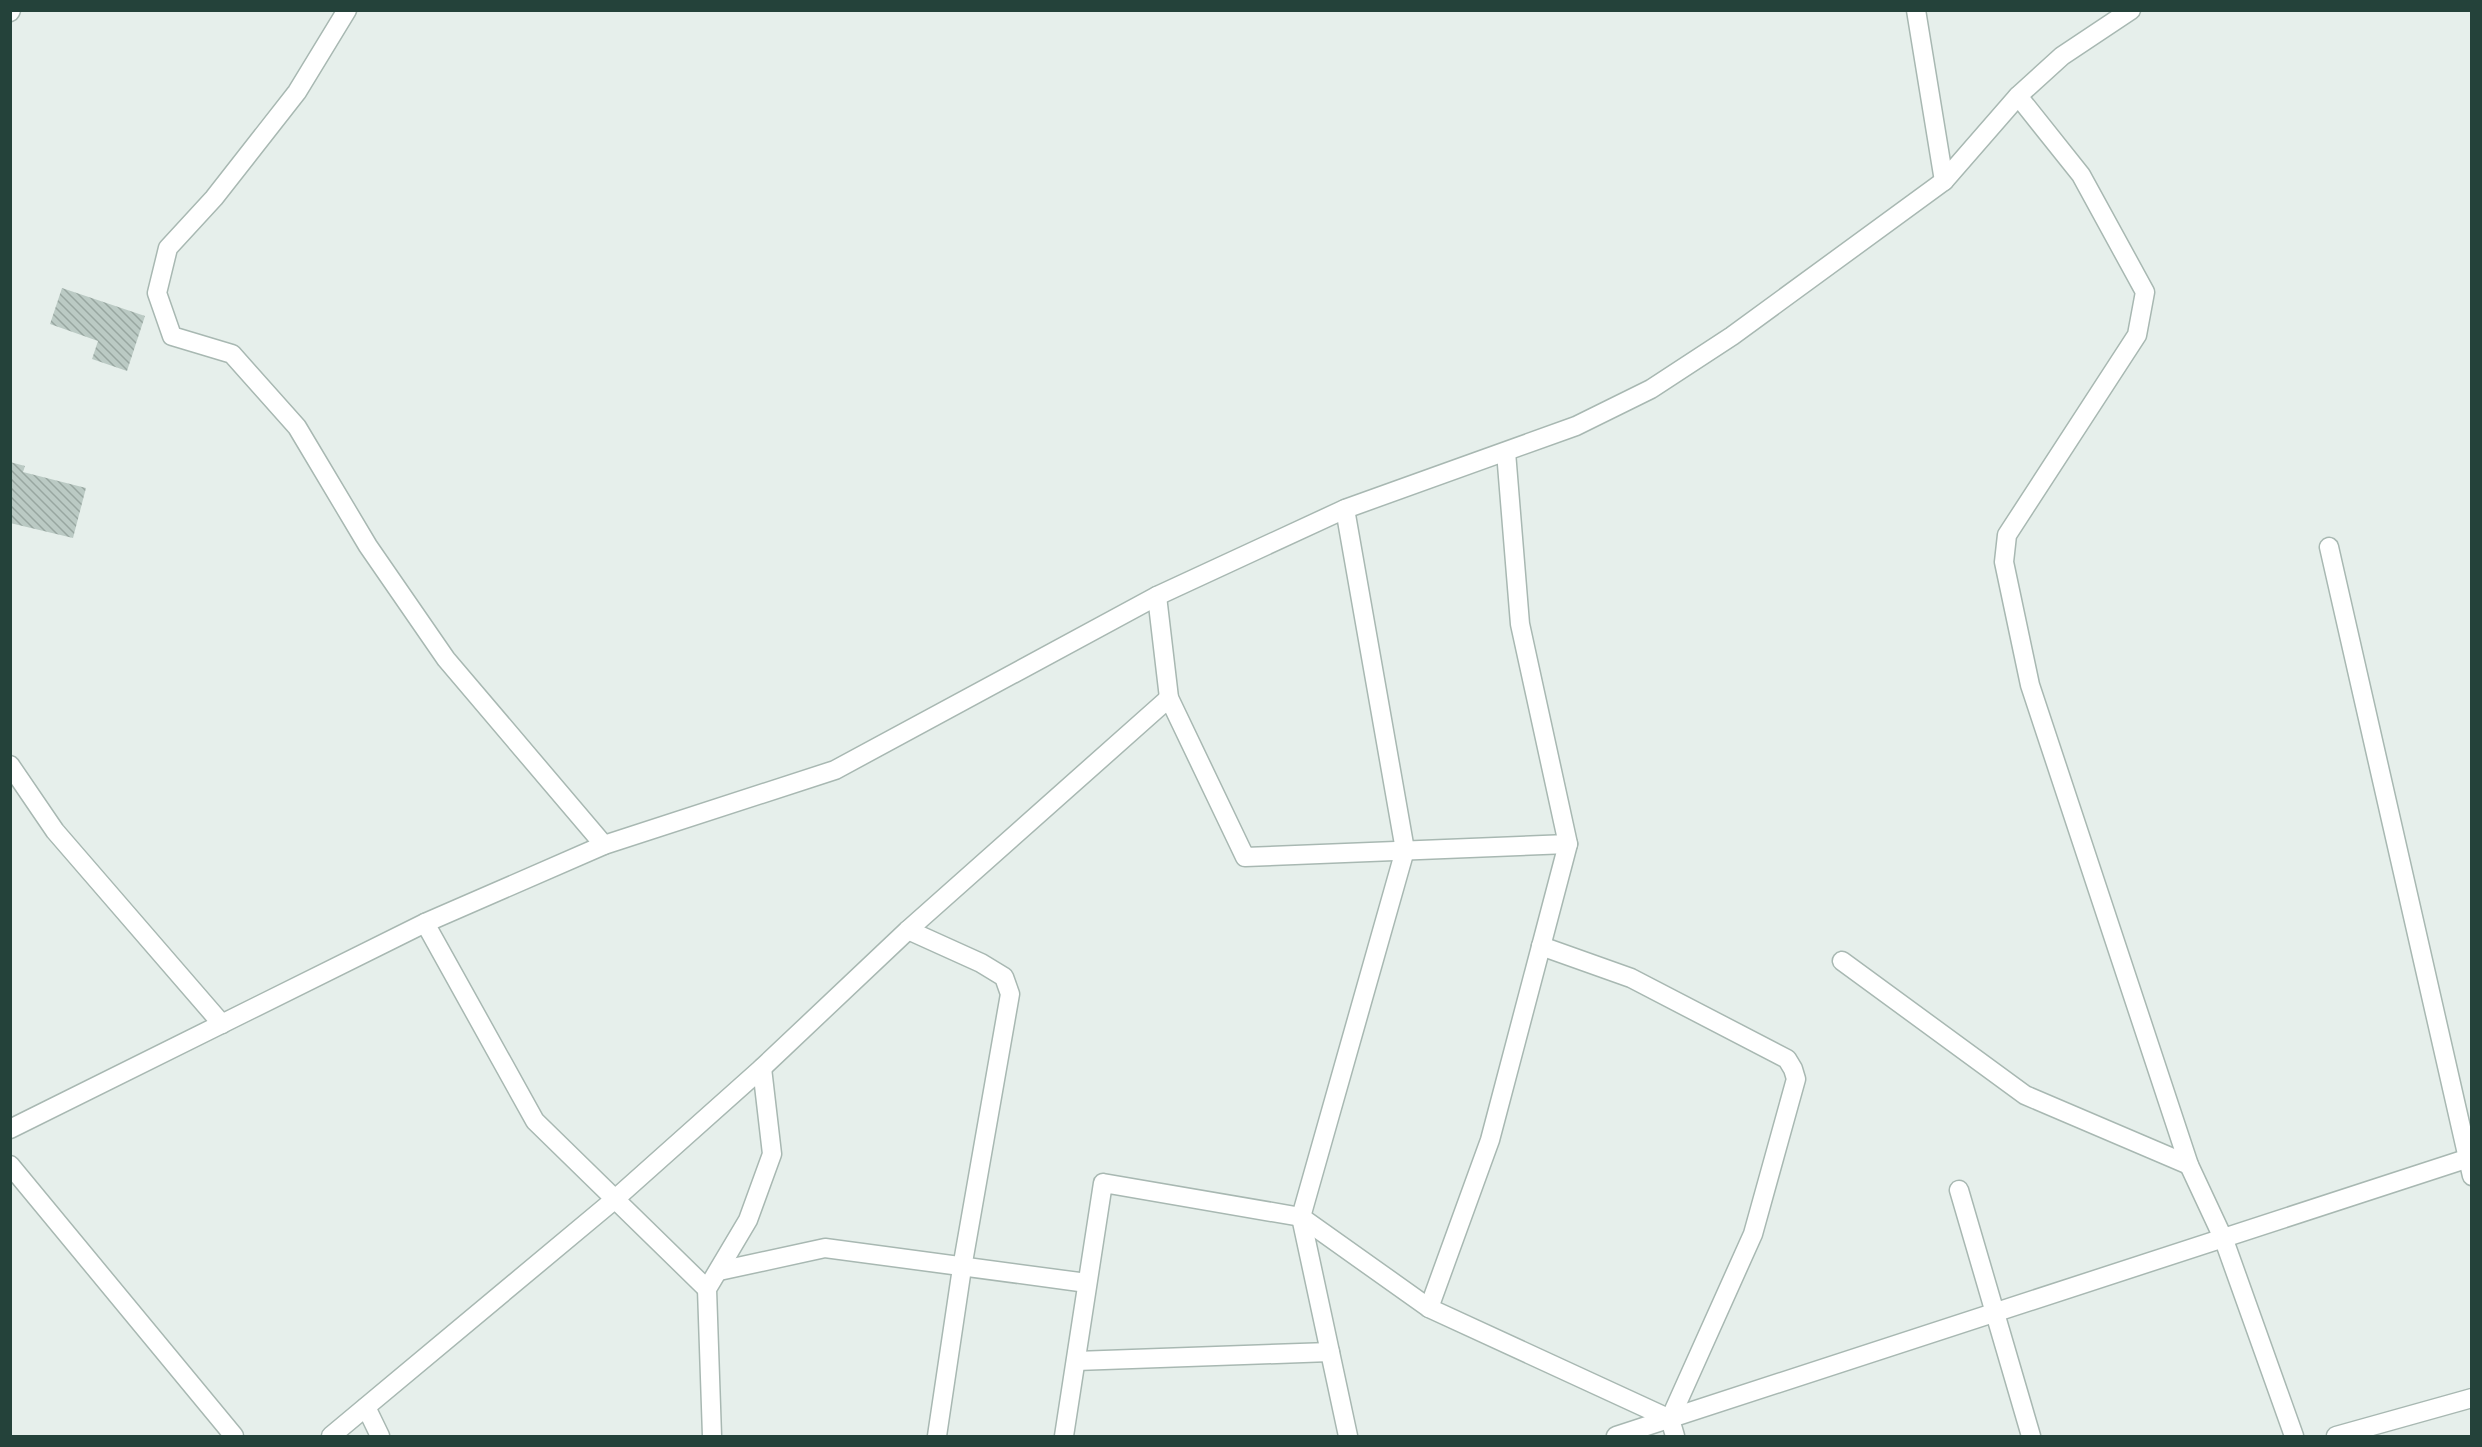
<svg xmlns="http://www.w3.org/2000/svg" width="2482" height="1447" font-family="Commissioner,sans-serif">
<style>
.building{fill:url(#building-back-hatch)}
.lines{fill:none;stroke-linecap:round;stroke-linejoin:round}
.street-casing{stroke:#a8b8b2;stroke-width:21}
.street{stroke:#fff;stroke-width:18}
</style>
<defs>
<pattern id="building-back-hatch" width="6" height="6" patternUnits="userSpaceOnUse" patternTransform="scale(1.5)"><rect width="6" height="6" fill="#bbcac4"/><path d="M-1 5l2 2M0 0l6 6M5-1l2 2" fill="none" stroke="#98a6a0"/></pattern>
</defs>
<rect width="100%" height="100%" fill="#e6efeb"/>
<g class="building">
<path d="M62,288L145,316L127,371L92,359L98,341L50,324Z"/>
<path d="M10,462L25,466L23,472L86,488L73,538L10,523Z"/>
</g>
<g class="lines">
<g class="street-casing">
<g id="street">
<path d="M347,10L297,92L214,198L168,248L157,293L172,336L232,354L297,427L368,546L446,659L604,845"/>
<path d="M1916,10L1944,181"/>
<path d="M10,12L11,10"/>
<path d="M2018,96L2081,175L2145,292L2137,335L2007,535L2004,562L2030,685L2189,1165L2224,1240L2294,1436"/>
<path d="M1345,509L1405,850L1301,1217L1348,1436"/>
<path d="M2329,547L2472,1176"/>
<path d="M1157,596L1169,698L1245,857L1568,844"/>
<path d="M10,765L55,831L222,1024"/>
<path d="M425,923L535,1121L707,1289"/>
<path d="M908,930L981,963L1004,977L1010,994L962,1268L937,1436"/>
<path d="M1541,946L1631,978L1787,1059L1793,1069L1796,1079L1753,1234L1670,1419L1675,1436"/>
<path d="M1842,961L2025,1095L2189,1165"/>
<path d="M10,1129L425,923L604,845L835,770L1157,596L1345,509L1576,426L1651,389L1732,336L1944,181L2018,96L2062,56L2131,10"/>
<path d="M10,1165L234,1436"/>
<path d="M1959,1190L2031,1436"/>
<path d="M719,1271L825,1248L1087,1283"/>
<path d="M1429,1308L1490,1140L1568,844L1520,624L1506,452"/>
<path d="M1076,1361L1330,1352"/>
<path d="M366,1407L380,1436"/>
<path d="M331,1436L614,1200L762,1068L908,930L1169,698"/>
<path d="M712,1436L707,1289L748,1220L772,1154L762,1068"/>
<path d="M1064,1436L1103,1183L1301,1217L1429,1308L1670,1419"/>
<path d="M1616,1436L2472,1157"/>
<path d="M2336,1436L2472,1398"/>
</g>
</g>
<use href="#street" class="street"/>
</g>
<rect width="2482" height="1447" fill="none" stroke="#24423a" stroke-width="24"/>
</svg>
